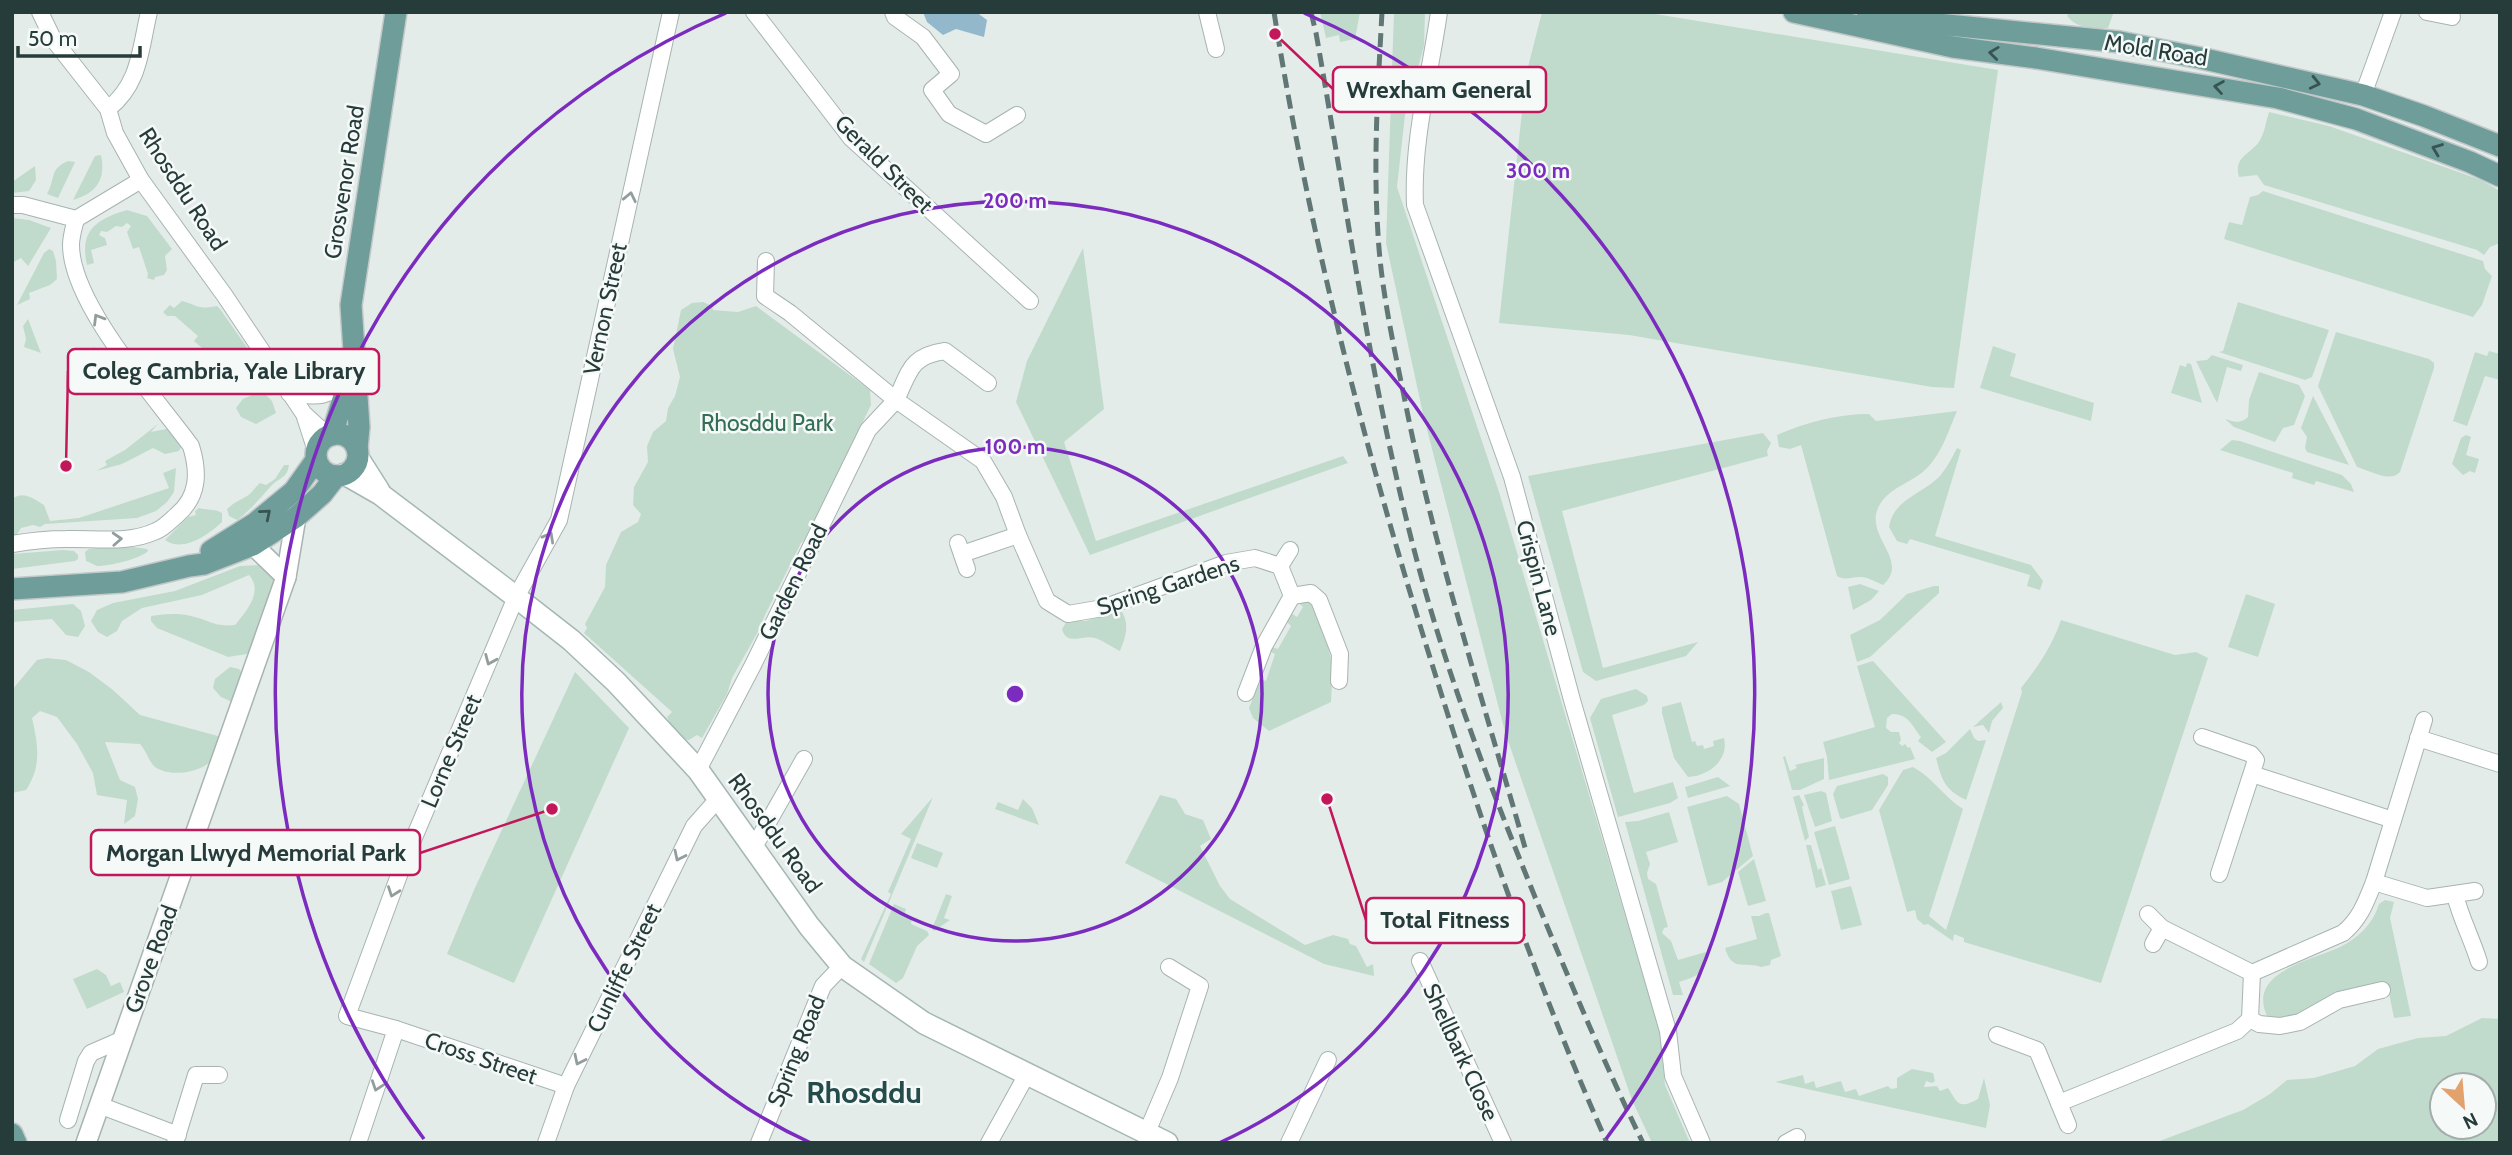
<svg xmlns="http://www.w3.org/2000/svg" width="2512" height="1155" font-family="Cabin,sans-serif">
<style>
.green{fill:#c0dbcc;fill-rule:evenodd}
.water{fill:#93b7cb}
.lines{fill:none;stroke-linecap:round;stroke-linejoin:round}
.minor-casing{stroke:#a7b4b2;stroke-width:18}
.tertiary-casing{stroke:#a7b4b2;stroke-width:22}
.secondary-casing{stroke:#a4b7b4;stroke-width:24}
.primary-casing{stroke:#c2c8c8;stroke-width:24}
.minor{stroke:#fff;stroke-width:16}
.tertiary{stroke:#fff;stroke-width:19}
.secondary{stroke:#fff;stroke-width:21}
.primary{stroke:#6e9d9a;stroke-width:21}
.rail{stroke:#607776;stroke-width:5;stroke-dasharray:14 7;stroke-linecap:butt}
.oneway{stroke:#385452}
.oneway2{stroke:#929e9c}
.ring{fill:none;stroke:#7b2cbf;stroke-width:3.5}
.labels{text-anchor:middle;stroke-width:5;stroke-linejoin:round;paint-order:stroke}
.street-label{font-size:23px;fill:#263c3a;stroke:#f5f9f8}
.park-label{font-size:23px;fill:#346e56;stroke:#f5f9f8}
.district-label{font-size:30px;font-weight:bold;fill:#244c4a;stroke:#f5f9f8}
.centre{fill:#7b2cbf;stroke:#f5f9f8;stroke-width:3.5}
.ring-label{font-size:21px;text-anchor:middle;font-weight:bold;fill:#7b2cbf;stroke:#f5f9f8;stroke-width:5;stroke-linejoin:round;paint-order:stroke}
.leader{fill:none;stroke:#c2185b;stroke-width:2.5}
.callout-dot{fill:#c2185b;stroke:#f5f9f8;stroke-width:2.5}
.callout{fill:#f5f9f8;stroke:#c2185b;stroke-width:2.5}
.callout-label{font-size:24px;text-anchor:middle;font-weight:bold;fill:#263c3a}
</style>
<rect width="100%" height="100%" fill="#e4ecea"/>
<g class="green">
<path d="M1320,12H1360L1355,39L1340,42L1339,35L1326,38Z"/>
<path d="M1394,12H1425L1424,46L1405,115L1397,187L1499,492L1660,1033L1665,1085L1690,1143H1652L1632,1100L1505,732L1423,414L1386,243Z"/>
<path d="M1542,12H1643L1998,70L1954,388L1932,387L1629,335L1499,323L1526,75Z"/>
<path d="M2069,12H2113V14L2108,28C2093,28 2077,29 2067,16Z"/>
<path d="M2269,112L2329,126L2481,180L2500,191V243L2490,247L2484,255L2477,250L2264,185L2257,175L2239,177C2233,156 2252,154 2260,140C2265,132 2266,121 2269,112Z"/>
<path d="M101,155C106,179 97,193 73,200L95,156Z"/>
<path d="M68,161L75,162L58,198L47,194C56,178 49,169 68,161Z"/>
<path d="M35,166L36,180L29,191L12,193V182Z"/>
<path d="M2263,191L2483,261L2485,269L2492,276L2482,305L2473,317L2224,239L2229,222L2242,225L2250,197L2258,195Z"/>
<path d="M127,210L147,216L172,249L165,256L167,270L164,275L155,277L154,280L147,278L148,274L139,247L133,249L127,232L131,226L127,223L122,227L116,226L107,232L101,231L99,235L105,238L107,245L91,250L94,263L87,265C79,231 96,219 127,210Z"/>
<path d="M12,218L29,220L51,228L28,266L21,258L12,263Z"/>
<path d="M1083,248L1104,409L1064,442L1096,541L1343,456L1348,463L1090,555L1016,402L1027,361Z"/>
<path d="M49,249L53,251L56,261L57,279L50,285L29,293L30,299L17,305L44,253Z"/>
<path d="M182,301C198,305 196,310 217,306L220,309L248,349L222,365L215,351L208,353L194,341L198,336L175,316H167L163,312L170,305L174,308Z"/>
<path d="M703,302L712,306L713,310L738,312L756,306L870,390L871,405L849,450L850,456L807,537L801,543L765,615L759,630L732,678L727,694L702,738L697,735L689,740L679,739L670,726L667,717L672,712L584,633L587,628L585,624L605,587L606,565L621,532L638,522L641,514L633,505L634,487L648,462L647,446L653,432L666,421L668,408L675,396L680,377L673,349L681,310L692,303Z"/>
<path d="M2238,302L2329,330L2312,377L2305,380L2219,352L2223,351Z"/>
<path d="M28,319L41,353L24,347L26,339L23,326Z"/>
<path d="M2336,332L2429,359L2434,363V368L2400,472C2390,483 2371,471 2357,467L2318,386Z"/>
<path d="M93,346L113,370L105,374L112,392L106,394L93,358L97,356Z"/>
<path d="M1993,346L2016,354L2010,376L2094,403L2091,421L1980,388Z"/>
<path d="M2489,351L2500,354V380L2485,376L2467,426L2453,421L2475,352L2487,356Z"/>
<path d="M2212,355L2243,365L2241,371L2227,367L2217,403L2196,361L2207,360Z"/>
<path d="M2187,363L2191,364L2202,403L2171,393L2180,365L2186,367Z"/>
<path d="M2259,372L2299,385L2305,396L2294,425L2283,428L2275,442L2234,427L2225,419C2235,422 2240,424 2248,417L2249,400Z"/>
<path d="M254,394H265L272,401L276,413L256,424L241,417L236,408L243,399Z"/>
<path d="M2313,396L2349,465L2307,452L2305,448L2307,437L2301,428Z"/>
<path d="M1957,411C1949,430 1941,455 1926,469C1912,483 1889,487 1879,506C1863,536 1911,560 1883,585C1876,582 1868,577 1860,577C1850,577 1846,581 1837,576L1801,445L1790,449L1779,447L1777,435C1807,422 1837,414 1869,414L1876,421Z"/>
<path d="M158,424L151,432L166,429L174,430L182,445L179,451L165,454L153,448L122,464L96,471L107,465L105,461L125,450Z"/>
<path d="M1763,433L1771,443L1767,451L1768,456L1562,511L1603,668L1698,642L1686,656L1596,681L1583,672L1528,476Z"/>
<path d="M2466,435L2471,437L2466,455L2479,459L2475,473L2470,471L2463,475L2452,464L2461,438Z"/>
<path d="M2232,440L2240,441L2342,475L2351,484L2354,492L2316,481L2314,485L2292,478L2293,473L2220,450Z"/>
<path d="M1957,448L1961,450L1935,536L2031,565L2043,581L2040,590L2027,586L2030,575L1910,539L1907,544L1897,541L1889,527C1893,500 1920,495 1939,477C1946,469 1952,458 1957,448Z"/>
<path d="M284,465H289C288,470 288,471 285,475C281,479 276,481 272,485C263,495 247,514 237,520L229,516L227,509C233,503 240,500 247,496C252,493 255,487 260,483L266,485L275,479Z"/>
<path d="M176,468L174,492L167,502L156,511L137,518L45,524L40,527L33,525L21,528L12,542V499C23,490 34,499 44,505L50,521L79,518L169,488L163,473Z"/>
<path d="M199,508C206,510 217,509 222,513V522C208,535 183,553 165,540L188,517L196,515L195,511Z"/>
<path d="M121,545L147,549L148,551C140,559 110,566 97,566C95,565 89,562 86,561L85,552L89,549Z"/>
<path d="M63,550L74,551L78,555V559L75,561L12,569V554Z"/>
<path d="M260,565L276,578L258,638L247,654L228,657L157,628L151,621V616C165,614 178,613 191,616C210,620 213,627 235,625C246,611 264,592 249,575L202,595L142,608L122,621L117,631L107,637L98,632L91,621L97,610L113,603L175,591L240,566Z"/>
<path d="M1860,584L1879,591L1871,600L1853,610L1848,587Z"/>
<path d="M1934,586H1939V593L1870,657L1857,662L1850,635L1880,620L1907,594Z"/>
<path d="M2246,594L2275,604L2258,657L2228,647Z"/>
<path d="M1305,596L1316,608V616C1325,627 1322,630 1326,641C1334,661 1332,681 1331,702L1269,731L1253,718L1249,708L1261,679L1266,681L1275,654L1271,652L1272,647L1278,649L1291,626L1286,621L1291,613L1297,617L1303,607L1298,602Z"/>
<path d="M73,604L81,611L85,626L78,637L66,635L52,619L12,622V610Z"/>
<path d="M1121,610C1130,625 1126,636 1120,651C1112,647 1104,641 1095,638C1083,634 1067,647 1062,629L1067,621H1086Z"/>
<path d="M2061,620L2175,655L2196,652L2208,658L2101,983L1964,942V938L1954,934L1953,941L1928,924L1924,925L1917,919L1915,910L1907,912L1879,810L1903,770L1913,767C1932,777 1944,797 1963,809L1929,916L1946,930L2022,692L2021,688C2038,667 2052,646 2061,620Z"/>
<path d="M47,658L66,660L89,672L113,690L140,715L218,736C229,767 176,782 155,767C149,762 146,750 140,744L105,742L120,780L135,787L138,799L135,816L124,824L127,800L97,795L93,773L77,744L57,717L40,711L32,718C38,745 42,766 26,790L12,793V690L37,660Z"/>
<path d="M1873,661L1946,742L1932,752L1918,741L1921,737C1912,726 1909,714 1892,714L1887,718L1886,728L1891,732H1899L1901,740L1899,743L1902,746L1905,744L1908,748L1910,747L1915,759L1829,780L1827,757L1823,742L1875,727L1857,666Z"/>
<path d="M230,667L239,669L246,678L232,702L221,697L213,688L215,679Z"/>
<path d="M575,672L629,728L514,983L447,954L474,890Z"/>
<path d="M1636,689L1647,696L1648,701L1644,705L1612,715L1634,793L1673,782L1678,798L1670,803L1618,817L1590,718L1601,699Z"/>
<path d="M1681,702L1692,742L1695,741L1697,746L1703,745L1704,749L1714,746L1713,741L1724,738C1729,760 1709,776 1688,777L1674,758L1662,713V707Z"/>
<path d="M2001,702L2003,708L1992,721L1989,733L1983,725L1973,727Z"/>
<path d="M1970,729L1974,738L1978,741L1986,740L1966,800C1944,789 1942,780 1936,758L1946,753Z"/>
<path d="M1785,756L1790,771L1797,768L1795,765L1824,758V779L1800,790H1792L1783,757Z"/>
<path d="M1883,774L1888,777V785L1872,810L1842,819L1840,818L1833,794L1837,786Z"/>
<path d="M1718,777L1730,786L1688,798L1685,787Z"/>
<path d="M1821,791L1826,793L1832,821L1815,827L1804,795Z"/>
<path d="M1160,795L1176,799L1185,814L1203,820L1211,839L1200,846L1220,886L1230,899L1305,945L1333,935L1348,939L1350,944L1356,946L1367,967L1373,964L1374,976L1324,964L1125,863Z"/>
<path d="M1799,795L1804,805L1802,807L1809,837L1805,841L1793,797Z"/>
<path d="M1727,796L1739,804L1753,856L1722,882L1708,886L1687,807Z"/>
<path d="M933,797L864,962L861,959L891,894L888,892L911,839L901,834Z"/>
<path d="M1023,799L1032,808L1039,825L995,809L998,802L1018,810Z"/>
<path d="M1669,812L1678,842L1646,852L1650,864L1647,873L1648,879L1656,884L1668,927L1664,928L1662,933L1671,941L1678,960L1706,952C1709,972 1696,977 1679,982L1683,995H1673L1625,822L1638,821Z"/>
<path d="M1835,826L1850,879L1829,885L1814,832Z"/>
<path d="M917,843L943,853L937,868L911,858Z"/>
<path d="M1806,845H1811L1818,870L1821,868L1826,885L1816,888Z"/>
<path d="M1754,859L1766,901L1748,906L1738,872Z"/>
<path d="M1851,886L1862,925L1841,930L1831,891Z"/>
<path d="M946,894L952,896L944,918L950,920L934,931L932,929Z"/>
<path d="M2385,900L2394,902L2390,918L2411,1016L2394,1018L2387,983L2336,993L2292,1019L2269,1020C2243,972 2311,961 2340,947C2358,938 2373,924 2379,904Z"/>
<path d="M894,904L906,909L904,915L912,919L911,924L927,931L929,935L917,946L903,978L896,983L869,964Z"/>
<path d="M1766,913H1769L1781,956L1771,960L1770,965L1761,967C1746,961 1732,973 1725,948L1757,939L1751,916H1759Z"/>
<path d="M97,969L106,975L111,986L120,982L124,992L87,1009L73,979Z"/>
<path d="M2482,1018L2500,1019V1143H2154L2243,1110L2270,1094L2287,1080L2314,1078L2355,1066L2378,1049L2418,1038L2446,1036ZM2442,1085H2484V1127H2442Z"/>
<path d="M1912,1069L1933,1073L1935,1081L1932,1083L1926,1081L1924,1087L1937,1086L1940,1091L1948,1088C1958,1103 1958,1110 1978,1099L1984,1078L1990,1105L1986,1128L1775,1082L1803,1075L1805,1084L1814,1081L1816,1088L1841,1081L1845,1092L1856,1089L1859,1096L1888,1086L1891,1089L1897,1088V1078Z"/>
</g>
<path class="water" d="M923,12H976L987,20L984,37L956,29L943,35L927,22Z"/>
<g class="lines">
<g class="minor-casing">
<g id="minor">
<path d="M40,12L53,39L108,109L115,133L141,180L225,296L304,414L328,436"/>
<path d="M754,12L851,138L1030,301"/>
<path d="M893,12L895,17L923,37L951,74L932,90L949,114L986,134L1017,115"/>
<path d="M1207,12L1216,49"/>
<path d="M1439,12C1430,76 1412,140 1415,205L1512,477L1572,700L1668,1031L1673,1076L1702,1143"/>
<path d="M2427,12L2452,17"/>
<path d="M2363,95L2393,12"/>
<path d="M108,109C140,84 140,50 149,12"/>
<path d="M12,205H23L76,219L141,180"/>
<path d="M766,261L765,296L790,313L896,400C910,371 910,356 945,351L988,383"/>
<path d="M289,393C320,397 324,399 349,379"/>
<path d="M305,417L316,451"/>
<path d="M958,543L967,569"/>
<path d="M12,544C30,541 48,539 66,539C95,538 129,544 156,531C164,528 171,520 177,515C199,496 199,472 191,446C156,398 71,304 71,245C71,236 74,227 76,219"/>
<path d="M962,554L1018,535"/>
<path d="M1280,566L1290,550"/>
<path d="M1292,596L1311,593L1319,600L1340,654L1339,681"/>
<path d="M2202,737L2251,754L2256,760L2219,874"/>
<path d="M2418,738L2500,764"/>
<path d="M698,770L753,665L868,430L896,400L983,461L1004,497L1018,535L1047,601L1068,614L1103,608L1226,563L1255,558L1280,566L1292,596L1264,646L1246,693"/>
<path d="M2252,774L2393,820"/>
<path d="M753,849L804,759"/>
<path d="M2374,882L2427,898L2475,891"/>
<path d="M2455,895C2461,919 2472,939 2479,962"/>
<path d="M2148,914L2162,928L2252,973"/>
<path d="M2153,944L2162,928"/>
<path d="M1420,961L1503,1143"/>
<path d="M2250,1019L2259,1024L2280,1026L2300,1022L2339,1000L2382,990"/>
<path d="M1997,1035L2037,1050L2068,1125"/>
<path d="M566,1086L396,1029L347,1016L405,859L516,597L559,520L671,12"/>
<path d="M2059,1103L2237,1031L2250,1019L2252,973L2343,933C2360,919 2366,902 2374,882L2424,720"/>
<path d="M99,1105L178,1135"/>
<path d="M68,1120L86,1061L91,1053L123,1039"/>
<path d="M1147,1132L1170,1078L1200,986L1169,967"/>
<path d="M175,1143L196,1075H219"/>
<path d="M358,1143L396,1029"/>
<path d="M546,1143L566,1086L694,826L717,800"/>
<path d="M759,1143L823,986L842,966"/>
<path d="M989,1143L1026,1076"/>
<path d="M1289,1143L1328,1060"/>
<path d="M1786,1143L1797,1137"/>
</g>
</g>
<g class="tertiary-casing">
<g id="tertiary">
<path d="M253,545L286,577"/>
<path d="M86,1143L286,577L296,517"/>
</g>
</g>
<g class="secondary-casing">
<g id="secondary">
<path d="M358,458L379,491"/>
<path d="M345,474L380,494L516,597L571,640L616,682L698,770L809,926L842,966L924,1023L1167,1143"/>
</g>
</g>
<g class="primary-casing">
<g id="primary">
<path d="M1794,12L1953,47L2036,58L2278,98L2356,119L2470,162L2500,176"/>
<path d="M1867,17L2120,42L2200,58L2363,95L2424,116L2500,146"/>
<circle cx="337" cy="455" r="21"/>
<path d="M332,435L352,370"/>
<path d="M357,449L359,427L351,305L396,12"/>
<path d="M211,551L254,524L294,491L316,460"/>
<path d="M12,589L122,582L189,566L204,564L253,545L296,517L322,494L336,476"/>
<path d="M12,1134L16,1143"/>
</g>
</g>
<use href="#minor" class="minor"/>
<use href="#tertiary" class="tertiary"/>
<use href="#secondary" class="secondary"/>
<use href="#primary" class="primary"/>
<g class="rail">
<path d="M1274,12C1309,234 1365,450 1432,664C1482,826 1538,987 1607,1143"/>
<path d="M1311,12L1316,33C1348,213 1372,396 1420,572C1450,683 1492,791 1535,897C1569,979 1604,1063 1643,1143"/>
<path d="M1382,12C1378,88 1373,158 1378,234C1381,288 1393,343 1404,396C1434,550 1483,700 1526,851"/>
</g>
</g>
<defs><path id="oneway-chevron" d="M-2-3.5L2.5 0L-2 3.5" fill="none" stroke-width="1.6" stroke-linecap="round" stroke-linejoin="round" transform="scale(1.75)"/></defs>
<g class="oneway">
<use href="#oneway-chevron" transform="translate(1994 53) rotate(-173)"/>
<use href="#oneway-chevron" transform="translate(2315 83) rotate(13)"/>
<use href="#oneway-chevron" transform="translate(2219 87) rotate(-171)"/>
<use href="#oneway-chevron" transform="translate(2437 149) rotate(-159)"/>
<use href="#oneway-chevron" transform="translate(266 514) rotate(-40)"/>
</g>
<g class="oneway2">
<use href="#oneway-chevron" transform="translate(630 197) rotate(-78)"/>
<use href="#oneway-chevron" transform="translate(98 319) rotate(-121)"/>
<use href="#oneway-chevron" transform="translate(549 537) rotate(-61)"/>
<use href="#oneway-chevron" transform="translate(117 539) rotate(-3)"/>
<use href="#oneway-chevron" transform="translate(490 660) rotate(113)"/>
<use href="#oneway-chevron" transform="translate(679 856) rotate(116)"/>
<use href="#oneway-chevron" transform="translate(393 892) rotate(110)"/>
<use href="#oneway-chevron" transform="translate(579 1060) rotate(116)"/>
<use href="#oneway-chevron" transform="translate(377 1086) rotate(109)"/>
</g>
<g class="ring">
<circle cx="1015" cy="694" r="247"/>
<path d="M811 1143A493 493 0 1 1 1219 1143"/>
<path d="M424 1139A740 740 0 0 1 726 13M1304 13A740 740 0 0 1 1606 1139"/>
</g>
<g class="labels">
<g class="street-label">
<text transform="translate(2156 50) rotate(9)" y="8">Mold Road</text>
<text transform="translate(884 164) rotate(45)" y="8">Gerald Street</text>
<text transform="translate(344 182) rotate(-81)" y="8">Grosvenor Road</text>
<text transform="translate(183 189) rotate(57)" y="8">Rhosddu Road</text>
<text transform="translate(605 309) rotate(-78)" y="8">Vernon Street</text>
<text transform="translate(1539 578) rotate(75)" y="8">Crispin Lane</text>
<text transform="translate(793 582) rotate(-64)" y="8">Garden Road</text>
<text transform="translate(1168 585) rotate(-18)" y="8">Spring Gardens</text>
<text transform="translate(451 751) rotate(-67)" y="8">Lorne Street</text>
<text transform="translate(775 833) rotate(54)" y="8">Rhosddu Road</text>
<text transform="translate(151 959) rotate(-70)" y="8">Grove Road</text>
<text transform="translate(624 968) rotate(-64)" y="8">Cunliffe Street</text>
<text transform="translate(796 1051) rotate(-68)" y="8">Spring Road</text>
<text transform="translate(1461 1052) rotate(65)" y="8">Shellbark Close</text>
<text transform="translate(481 1058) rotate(19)" y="8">Cross Street</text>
</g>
<g class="park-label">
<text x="767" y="431">Rhosddu Park</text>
</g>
<g class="district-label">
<text x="864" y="1103">Rhosddu</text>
</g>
</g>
<circle cx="1015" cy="694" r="10" class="centre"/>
<g class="ring-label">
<text x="1538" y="178">300 m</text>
<text x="1015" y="208">200 m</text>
<text x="1015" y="454">100 m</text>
</g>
<path class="leader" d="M1275 34L1333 89M66 466L68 371M552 809L420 853M1327 799L1366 920"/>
<g class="callout-dot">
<circle cx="1275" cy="34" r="7"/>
<circle cx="66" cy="466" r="7"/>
<circle cx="552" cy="809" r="7"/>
<circle cx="1327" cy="799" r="7"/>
</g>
<g class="callout">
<rect x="1333" y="67" width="213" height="45" rx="7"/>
<rect x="68" y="349" width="311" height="45" rx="7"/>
<rect x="91" y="830" width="329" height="45" rx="7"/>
<rect x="1366" y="898" width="158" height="45" rx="7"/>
</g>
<g class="callout-label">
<text x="1439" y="98">Wrexham General</text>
<text x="224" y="379">Coleg Cambria, Yale Library</text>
<text x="256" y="861">Morgan Llwyd Memorial Park</text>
<text x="1445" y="928">Total Fitness</text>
</g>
<rect width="2512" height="1155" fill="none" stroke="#263c3a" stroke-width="28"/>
<g transform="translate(2463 1106) rotate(154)"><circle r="33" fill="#f5f9f8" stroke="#a2adac" stroke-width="2"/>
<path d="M0-5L12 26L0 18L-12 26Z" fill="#e3a16c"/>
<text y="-10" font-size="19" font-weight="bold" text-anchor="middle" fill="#263c3a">N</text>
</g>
<path d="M18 46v10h122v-10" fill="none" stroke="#263c3a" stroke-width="3.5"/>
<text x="28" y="46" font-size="21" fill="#263c3a" stroke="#f5f9f8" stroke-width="5" paint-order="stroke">50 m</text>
</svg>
